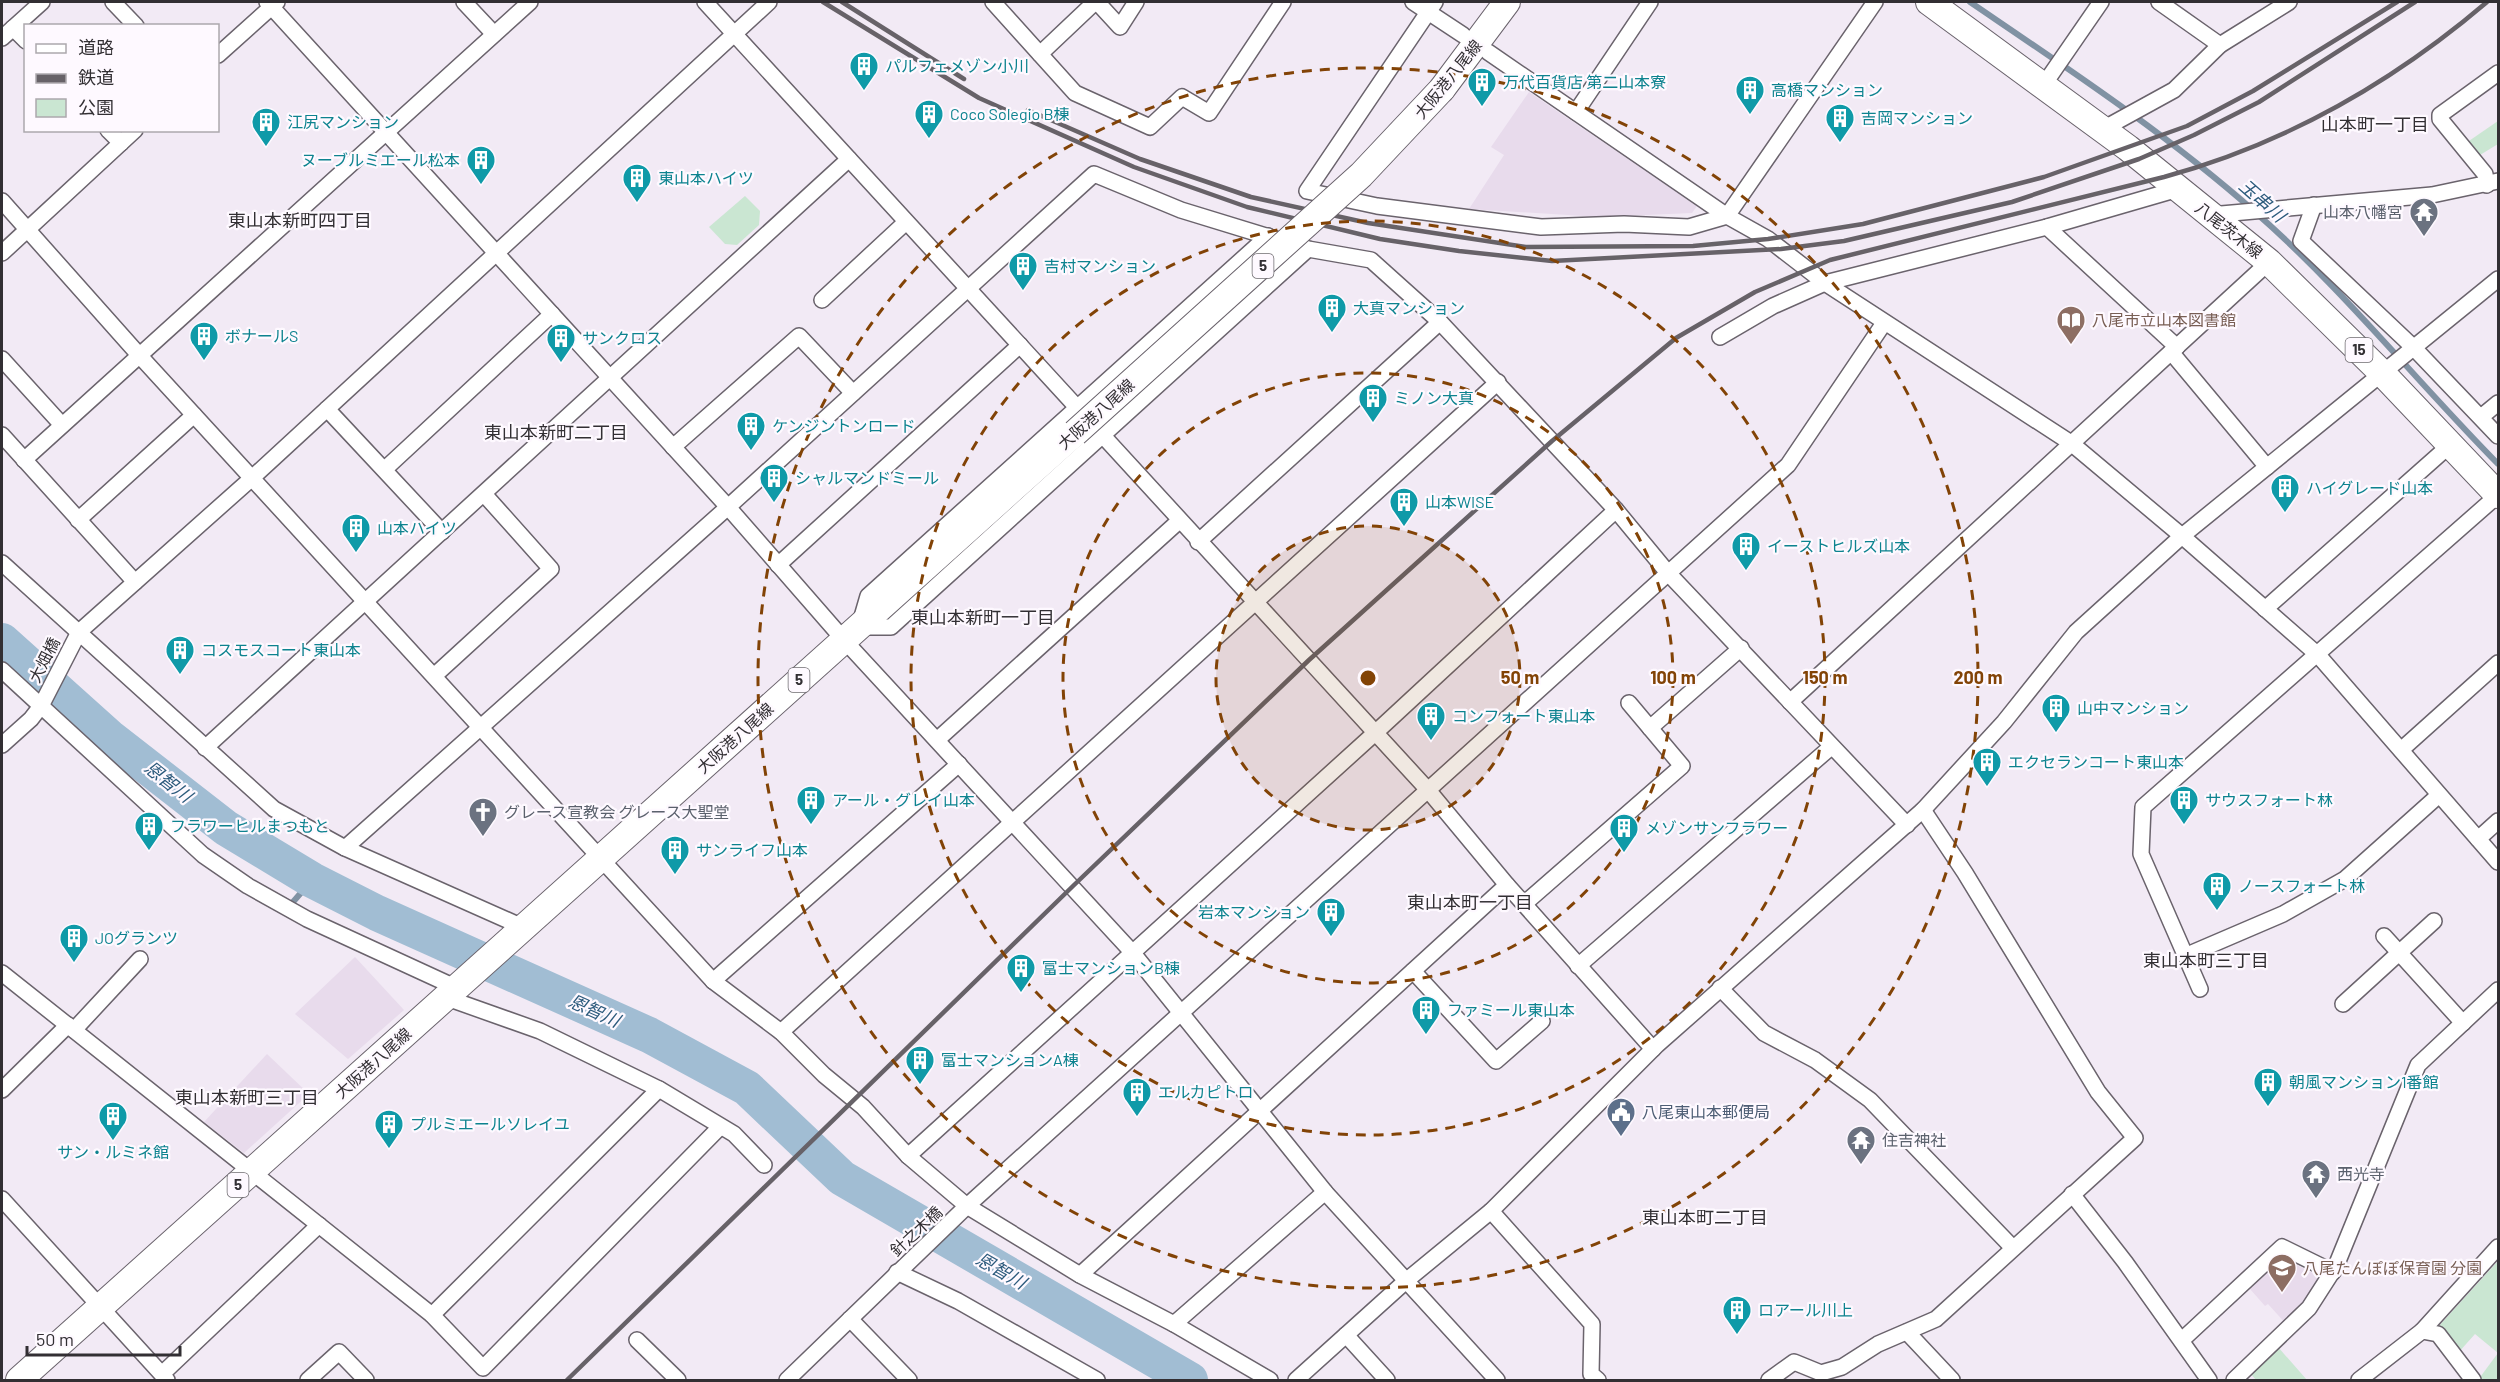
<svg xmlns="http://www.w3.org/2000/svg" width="2500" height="1382" font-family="Barlow,'Noto Sans JP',sans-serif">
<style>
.built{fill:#e8dbec}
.green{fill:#cae6d2}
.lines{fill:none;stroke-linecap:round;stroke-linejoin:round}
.stream{stroke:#8092a3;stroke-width:6}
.river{stroke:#a1bdd3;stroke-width:36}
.minor-casing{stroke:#6a636c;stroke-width:18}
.primary-casing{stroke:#6a636c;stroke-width:28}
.minor{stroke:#fff;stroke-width:15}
.primary{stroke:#fff;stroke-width:26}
.rail{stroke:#676268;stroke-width:4.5}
.primary-bridge-casing{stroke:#6a636c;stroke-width:28;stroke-linecap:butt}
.primary-bridge{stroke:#fff;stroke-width:26}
.ring{fill:none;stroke:#824306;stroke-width:3;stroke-dasharray:10 8}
.labels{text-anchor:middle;stroke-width:4.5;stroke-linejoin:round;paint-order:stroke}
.shield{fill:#fef9ff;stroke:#6f6c70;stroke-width:1.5}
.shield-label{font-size:15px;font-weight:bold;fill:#322f33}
.culture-label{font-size:16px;fill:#0d838f;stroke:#fef9ff;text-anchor:start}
.street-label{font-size:16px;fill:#322f33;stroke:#fef9ff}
.worship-label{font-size:16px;fill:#5b616d;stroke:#fef9ff;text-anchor:start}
.education-label{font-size:16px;fill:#785e54;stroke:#fef9ff;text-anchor:start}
.service-label{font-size:16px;fill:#4e5e75;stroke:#fef9ff;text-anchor:start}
.neighbourhood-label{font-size:18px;fill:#322f33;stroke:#fef9ff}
.water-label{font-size:18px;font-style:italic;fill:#2d5b7d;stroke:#fef9ff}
.centre{fill:#824306;stroke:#fef9ff;stroke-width:3}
.ring-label{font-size:18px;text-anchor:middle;font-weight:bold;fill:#824306;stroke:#fef9ff;stroke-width:4.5;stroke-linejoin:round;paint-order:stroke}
</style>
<rect width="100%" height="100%" fill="#f2eaf5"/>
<g class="built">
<path d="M1529,92L1697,206L1692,213L1600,217L1469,209L1504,155L1491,147Z"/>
<path d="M355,957L404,1010L348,1059L295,1014Z"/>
<path d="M267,1054L309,1094L244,1153L204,1122Z"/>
<path d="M2286,1260L2315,1274L2319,1284L2287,1325L2268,1304L2265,1306L2250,1289L2274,1263Z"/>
</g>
<g class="green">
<path d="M2498,121V144L2480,155L2466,143Z"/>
<path d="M745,196L760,211L759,225L737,245L725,244L709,227Z"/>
<path d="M2498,1261V1380H2478L2498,1353L2475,1334L2458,1353L2437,1328Z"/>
<path d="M2278,1347L2307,1380H2256L2250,1373Z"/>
</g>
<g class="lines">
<g class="stream">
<path d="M1970,2C2067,68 2167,134 2255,212C2343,289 2416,381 2498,464"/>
<path d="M293,902L312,880"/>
</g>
<path class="river" d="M2,641L109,737L226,828L312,880L377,913L649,1035L747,1088L842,1178L1190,1380"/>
<g class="minor-casing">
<g id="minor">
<path d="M113,2L136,26"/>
<path d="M267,2L728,507L844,640L1132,952L1325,1192L1497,1380"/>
<path d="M464,2L494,34"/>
<path d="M705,2L1428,790L1507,885L1653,1049"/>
<path d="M993,2L1075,93L1150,127L1182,97L1209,113L1283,2"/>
<path d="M1097,2L1120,27L1136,2"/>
<path d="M1413,2L1463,35"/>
<path d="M1435,2L1307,191L1377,206L1541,227L1624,224L1689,227L1727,216L1768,239L1825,283L2071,443L2182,536L2318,655L2498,862"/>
<path d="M2159,2L2220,45"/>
<path d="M13,28L26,41"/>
<path d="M2,38L42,2"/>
<path d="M1488,52L1727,216L1875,2"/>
<path d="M1040,54L1095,2"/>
<path d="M218,55L277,2"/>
<path d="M2043,86L2101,2"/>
<path d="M1576,112L1650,2"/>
<path d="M2103,129L2174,90L2220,45L2289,2"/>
<path d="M108,130L121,143"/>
<path d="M2487,185L2485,174L2440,119V115L2498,73"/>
<path d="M2,201L139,355L713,981L781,1032L824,1075L863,1107L908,1156L967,1206L1080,1275L1174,1324L1270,1380"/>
<path d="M2314,205L2301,241L2413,347L2498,436"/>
<path d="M2210,215L2432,195L2498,181"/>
<path d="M2047,227L2177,347"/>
<path d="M1268,236L868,596L859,627H891L1308,249"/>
<path d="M2,253L135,130"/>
<path d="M822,300L906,222"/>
<path d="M1720,337L1773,306L1825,283L2047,227L2178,189"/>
<path d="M2171,352L2267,467"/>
<path d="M2,359L62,425"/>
<path d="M327,409L442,532"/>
<path d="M2481,417L2498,403"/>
<path d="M2,435L135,582"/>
<path d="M673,447L799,336L853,393"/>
<path d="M24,460L530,2"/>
<path d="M385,469L552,314"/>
<path d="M78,520L194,415"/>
<path d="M1198,542L1440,322"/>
<path d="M2,563L274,809L345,848L525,928"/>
<path d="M778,565L1020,345"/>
<path d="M2265,609L2450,445"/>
<path d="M2,670L203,855L248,886L307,919L457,988"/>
<path d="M434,676L551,569L484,494"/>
<path d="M1790,702L2269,262"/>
<path d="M1650,728L1741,648"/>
<path d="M937,740L1179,521"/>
<path d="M2,745L31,719L41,706L79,632L252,478L769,2"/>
<path d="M205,748L849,159"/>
<path d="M2401,750L2498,663"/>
<path d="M2478,839L2498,821"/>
<path d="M345,848L728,507L1094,174L1181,210L1308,249L1371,260L1440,322L1616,510L1668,573L1907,825"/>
<path d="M1524,904L1682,766L1629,703"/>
<path d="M2384,936L2463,1023"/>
<path d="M2185,956L2283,914L2345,879L2439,795"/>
<path d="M1578,966L1831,747"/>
<path d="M1413,971L1496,1061L1542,1021"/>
<path d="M2,973L432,1315L483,1368L720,1127"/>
<path d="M713,981L959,764"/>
<path d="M1720,988L1764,1033L1815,1060L1870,1100L2013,1248"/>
<path d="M2200,989L2141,854L2143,807L2498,495"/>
<path d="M447,998L540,1031L659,1089L734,1134L764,1165"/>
<path d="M2343,1004L2434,921"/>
<path d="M74,1030L140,959"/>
<path d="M781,1032L1498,382"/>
<path d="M2,1090L68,1025"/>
<path d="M908,1156L1375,733L1616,510"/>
<path d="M2072,1194L2125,1262L2209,1380"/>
<path d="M2,1199L167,1380"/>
<path d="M1491,1211L1592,1324L1591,1374L1598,1380"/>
<path d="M897,1272L958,1301L1097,1380"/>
<path d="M1080,1275L1507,885"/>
<path d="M432,1315L659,1089"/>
<path d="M850,1319L909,1380"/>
<path d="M1174,1324L1325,1192"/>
<path d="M2422,1331L2498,1247"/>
<path d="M1907,1332L1952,1380"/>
<path d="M1346,1335L1387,1380"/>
<path d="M637,1340L678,1380"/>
<path d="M2182,1340L2282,1247L2333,1272"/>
<path d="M162,1374L319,1225"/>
<path d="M308,1380L339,1352L366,1380"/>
<path d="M787,1380L967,1206L1788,465L1884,323"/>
<path d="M1296,1380L1407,1280L1491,1211L1657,1045L1923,810L2004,722L2076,632L2182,536L2498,279"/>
<path d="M1769,1380L1794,1362L1821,1373L1842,1367L1878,1344L1936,1319L2135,1138L2098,1092L1965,873L1923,810"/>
<path d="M2234,1380L2309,1308L2336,1266L2418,1065L2498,990"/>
<path d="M2359,1380L2422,1331L2438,1334L2473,1380"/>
</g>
</g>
<g class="primary-casing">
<g id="primary">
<path d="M1929,2L2128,148L2269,262L2383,374L2498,495"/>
<path d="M1442,89L1507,2"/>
<path d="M19,1380L1075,433"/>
</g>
</g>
<use href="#minor" class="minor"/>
<use href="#primary" class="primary"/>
<g class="rail">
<path d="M823,2L979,98L1134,167L1247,207L1380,239L1459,251L1552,261L1781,249L1844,241L2012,202L2139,159L2194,135L2259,102L2415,2"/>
<path d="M842,2L964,79"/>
<path d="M1028,110L1140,159L1251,197L1368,223L1526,247L1693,246L1768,239L1863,224L2044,177L2187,126L2253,91L2397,2"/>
<path d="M567,1380L1073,886L1309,660L1552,441L1676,338L1755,292L1830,260L2164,177C2285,144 2392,83 2487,2"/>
</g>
<g class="primary-bridge-casing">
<path id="primary-bridge" d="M1075,433L1361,175L1442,89"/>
</g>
<use href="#primary-bridge" class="primary-bridge"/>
</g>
<circle cx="1368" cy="678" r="152" fill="#824306" fill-opacity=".12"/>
<g class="ring">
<circle cx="1368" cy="678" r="152"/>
<circle cx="1368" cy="678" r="305"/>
<circle cx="1368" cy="678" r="457"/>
<circle cx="1368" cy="678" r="610"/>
</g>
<defs>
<g id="building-pin" transform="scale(1.5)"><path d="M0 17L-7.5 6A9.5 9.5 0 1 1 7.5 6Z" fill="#0f9aa8" stroke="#fef9ff"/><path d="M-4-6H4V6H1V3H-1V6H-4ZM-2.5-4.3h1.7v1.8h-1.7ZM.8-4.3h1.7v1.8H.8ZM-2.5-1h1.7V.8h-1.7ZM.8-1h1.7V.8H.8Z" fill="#fff"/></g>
<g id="temple-pin" transform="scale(1.5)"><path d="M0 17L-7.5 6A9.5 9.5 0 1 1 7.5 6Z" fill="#6b7280" stroke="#fef9ff"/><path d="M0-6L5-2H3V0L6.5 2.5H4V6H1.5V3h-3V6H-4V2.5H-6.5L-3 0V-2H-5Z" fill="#fff"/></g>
<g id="library-pin" transform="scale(1.5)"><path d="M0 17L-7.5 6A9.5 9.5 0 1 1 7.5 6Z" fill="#8d6e63" stroke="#fef9ff"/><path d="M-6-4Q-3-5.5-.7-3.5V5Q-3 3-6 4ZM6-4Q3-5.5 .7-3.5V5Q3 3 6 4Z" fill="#fff"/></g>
<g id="church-pin" transform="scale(1.5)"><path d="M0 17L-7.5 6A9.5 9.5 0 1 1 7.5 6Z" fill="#6b7280" stroke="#fef9ff"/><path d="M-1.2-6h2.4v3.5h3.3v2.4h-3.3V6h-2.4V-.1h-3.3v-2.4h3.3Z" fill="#fff"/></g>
<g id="civic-pin" transform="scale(1.5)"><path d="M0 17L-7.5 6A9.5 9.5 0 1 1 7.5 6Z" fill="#5c6f8a" stroke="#fef9ff"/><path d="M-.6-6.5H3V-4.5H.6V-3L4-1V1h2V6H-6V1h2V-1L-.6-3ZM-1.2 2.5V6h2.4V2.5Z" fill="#fff"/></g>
<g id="school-pin" transform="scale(1.5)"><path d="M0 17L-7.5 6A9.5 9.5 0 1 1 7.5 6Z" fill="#8d6e63" stroke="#fef9ff"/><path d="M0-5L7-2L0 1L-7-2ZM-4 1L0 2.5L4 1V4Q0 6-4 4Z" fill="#fff"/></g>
</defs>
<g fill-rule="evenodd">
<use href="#building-pin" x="864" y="66"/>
<use href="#building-pin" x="1482" y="82"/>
<use href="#building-pin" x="1750" y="90"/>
<use href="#building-pin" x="929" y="114"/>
<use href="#building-pin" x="1840" y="118"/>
<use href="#building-pin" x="266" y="122"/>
<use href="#building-pin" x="481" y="160"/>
<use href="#building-pin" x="637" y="178"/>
<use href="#temple-pin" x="2424" y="212"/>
<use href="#building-pin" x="1023" y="266"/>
<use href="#building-pin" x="1332" y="308"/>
<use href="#library-pin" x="2071" y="320"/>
<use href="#building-pin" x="204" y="336"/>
<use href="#building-pin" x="561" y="338"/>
<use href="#building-pin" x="1373" y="398"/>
<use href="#building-pin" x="751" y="426"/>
<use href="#building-pin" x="774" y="478"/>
<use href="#building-pin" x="2285" y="488"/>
<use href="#building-pin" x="1404" y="502"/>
<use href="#building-pin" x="356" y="528"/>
<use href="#building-pin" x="1746" y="546"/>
<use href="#building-pin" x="180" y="650"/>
<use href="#building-pin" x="2056" y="708"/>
<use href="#building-pin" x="1431" y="716"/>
<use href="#building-pin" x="1987" y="762"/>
<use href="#building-pin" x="811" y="800"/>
<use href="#building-pin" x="2184" y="800"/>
<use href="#church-pin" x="483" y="812"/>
<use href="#building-pin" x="149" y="826"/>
<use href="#building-pin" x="1624" y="828"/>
<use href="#building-pin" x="675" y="850"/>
<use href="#building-pin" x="2217" y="886"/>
<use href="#building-pin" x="1331" y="912"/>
<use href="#building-pin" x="74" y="938"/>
<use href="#building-pin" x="1021" y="968"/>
<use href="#building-pin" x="1426" y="1010"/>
<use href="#building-pin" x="920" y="1060"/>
<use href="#building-pin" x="2268" y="1082"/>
<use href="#building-pin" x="1137" y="1092"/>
<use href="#civic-pin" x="1621" y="1112"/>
<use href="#building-pin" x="113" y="1116"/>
<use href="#building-pin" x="389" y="1124"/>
<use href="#temple-pin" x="1861" y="1140"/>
<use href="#temple-pin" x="2316" y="1174"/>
<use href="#school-pin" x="2282" y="1268"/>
<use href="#building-pin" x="1737" y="1310"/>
</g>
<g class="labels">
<g class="shield">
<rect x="1252.5" y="254" width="21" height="24" rx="4.5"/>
<rect x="2345.5" y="338" width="27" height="24" rx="4.5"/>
<rect x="788.5" y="668" width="21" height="24" rx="4.5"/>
<rect x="227.5" y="1173" width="21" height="24" rx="4.5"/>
</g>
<g class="shield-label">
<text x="1263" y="271">5</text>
<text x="2359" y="355">15</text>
<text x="799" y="685">5</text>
<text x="238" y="1190">5</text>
</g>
<g class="culture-label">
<text x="885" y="72">パルフェメゾン小川</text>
<text x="1503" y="88">万代百貨店 第二山本寮</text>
<text x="1771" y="96">高橋マンション</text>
<text x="950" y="120">Coco Solegio B棟</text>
<text x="1861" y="124">吉岡マンション</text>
<text x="287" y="128">江尻マンション</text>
<text x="460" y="166" text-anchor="end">ヌーブルミエール松本</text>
<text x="658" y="184">東山本ハイツ</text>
<text x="1044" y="272">吉村マンション</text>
<text x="1353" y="314">大真マンション</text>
<text x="225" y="342">ボナールS</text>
<text x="582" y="344">サンクロス</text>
<text x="1394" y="404">ミノン大真</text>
<text x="772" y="432">ケンジントンロード</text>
<text x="795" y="484">シャルマンドミール</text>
<text x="2306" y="494">ハイグレード山本</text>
<text x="1425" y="508">山本WISE</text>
<text x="377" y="534">山本ハイツ</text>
<text x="1767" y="552">イーストヒルズ山本</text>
<text x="201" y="656">コスモスコート東山本</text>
<text x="2077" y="714">山中マンション</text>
<text x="1452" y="722">コンフォート東山本</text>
<text x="2008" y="768">エクセランコート東山本</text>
<text x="832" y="806">アール・グレイ山本</text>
<text x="2205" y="806">サウスフォート林</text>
<text x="170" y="832">フラワーヒルまつもと</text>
<text x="1645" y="834">メゾンサンフラワー</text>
<text x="696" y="856">サンライフ山本</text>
<text x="2238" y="892">ノースフォート林</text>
<text x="1310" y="918" text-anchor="end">岩本マンション</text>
<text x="95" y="944">JOグランツ</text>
<text x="1042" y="974">富士マンションB棟</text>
<text x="1447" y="1016">ファミール東山本</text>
<text x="941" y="1066">富士マンションA棟</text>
<text x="2289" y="1088">朝風マンション1番館</text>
<text x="1158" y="1098">エルカピトロ</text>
<text x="410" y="1130">プルミエールソレイユ</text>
<text x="113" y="1158" text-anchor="middle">サン・ルミネ館</text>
<text x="1758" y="1316">ロアール川上</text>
</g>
<g class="street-label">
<text transform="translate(1448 79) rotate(-51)" y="6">大阪港八尾線</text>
<text transform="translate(2229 230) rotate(38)" y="6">八尾茨木線</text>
<text transform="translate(1096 414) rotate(-42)" y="6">大阪港八尾線</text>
<text transform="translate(44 660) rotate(-63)" y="6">大畑橋</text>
<text transform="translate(735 738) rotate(-42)" y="6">大阪港八尾線</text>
<text transform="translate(373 1063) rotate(-42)" y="6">大阪港八尾線</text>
<text transform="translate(916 1231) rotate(-43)" y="6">針之木橋</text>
</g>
<g class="worship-label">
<text x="2403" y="218" text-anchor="end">山本八幡宮</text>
<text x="504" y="818">グレース宣教会 グレース大聖堂</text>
<text x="1882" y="1146">住吉神社</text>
<text x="2337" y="1180">西光寺</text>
</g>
<g class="education-label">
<text x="2092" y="326">八尾市立山本図書館</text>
<text x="2303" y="1274">八尾たんぽぽ保育園 分園</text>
</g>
<g class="service-label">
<text x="1642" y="1118">八尾東山本郵便局</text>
</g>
<g class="neighbourhood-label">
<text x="2375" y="131">山本町一丁目</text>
<text x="300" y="227">東山本新町四丁目</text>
<text x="556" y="439">東山本新町二丁目</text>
<text x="983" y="624">東山本新町一丁目</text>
<text x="1470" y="909">東山本町一丁目</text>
<text x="2206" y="967">東山本町三丁目</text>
<text x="247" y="1104">東山本新町三丁目</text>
<text x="1705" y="1224">東山本町二丁目</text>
</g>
<g class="water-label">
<text transform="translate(2262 201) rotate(41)" y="6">玉串川</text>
<text transform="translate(168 782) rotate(38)" y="6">恩智川</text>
<text transform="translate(594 1011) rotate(24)" y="6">恩智川</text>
<text transform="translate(1001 1271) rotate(30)" y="6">恩智川</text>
</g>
</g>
<circle cx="1368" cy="678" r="9" class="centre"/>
<g class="ring-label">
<text x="1520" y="684">50 m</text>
<text x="1673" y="684">100 m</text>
<text x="1825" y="684">150 m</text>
<text x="1978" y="684">200 m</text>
</g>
<rect width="2500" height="1382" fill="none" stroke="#322f33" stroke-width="6"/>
<rect x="24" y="24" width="195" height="108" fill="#fef9ff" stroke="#aca8ad" stroke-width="1.5"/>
<rect x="36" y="44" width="30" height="9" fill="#ffffff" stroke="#aca8ad" stroke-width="1.5"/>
<text x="78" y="54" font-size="18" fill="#322f33">道路</text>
<rect x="36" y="74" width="30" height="9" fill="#676268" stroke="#aca8ad" stroke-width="1.5"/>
<text x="78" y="84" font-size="18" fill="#322f33">鉄道</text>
<rect x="36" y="99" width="30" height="18" fill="#cae6d2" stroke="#aca8ad" stroke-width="1.5"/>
<text x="78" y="114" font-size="18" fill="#322f33">公園</text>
<path d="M27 1346v9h153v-9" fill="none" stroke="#322f33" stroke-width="3"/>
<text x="36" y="1346" font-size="18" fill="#322f33" stroke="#fef9ff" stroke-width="4.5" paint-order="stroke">50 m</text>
</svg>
